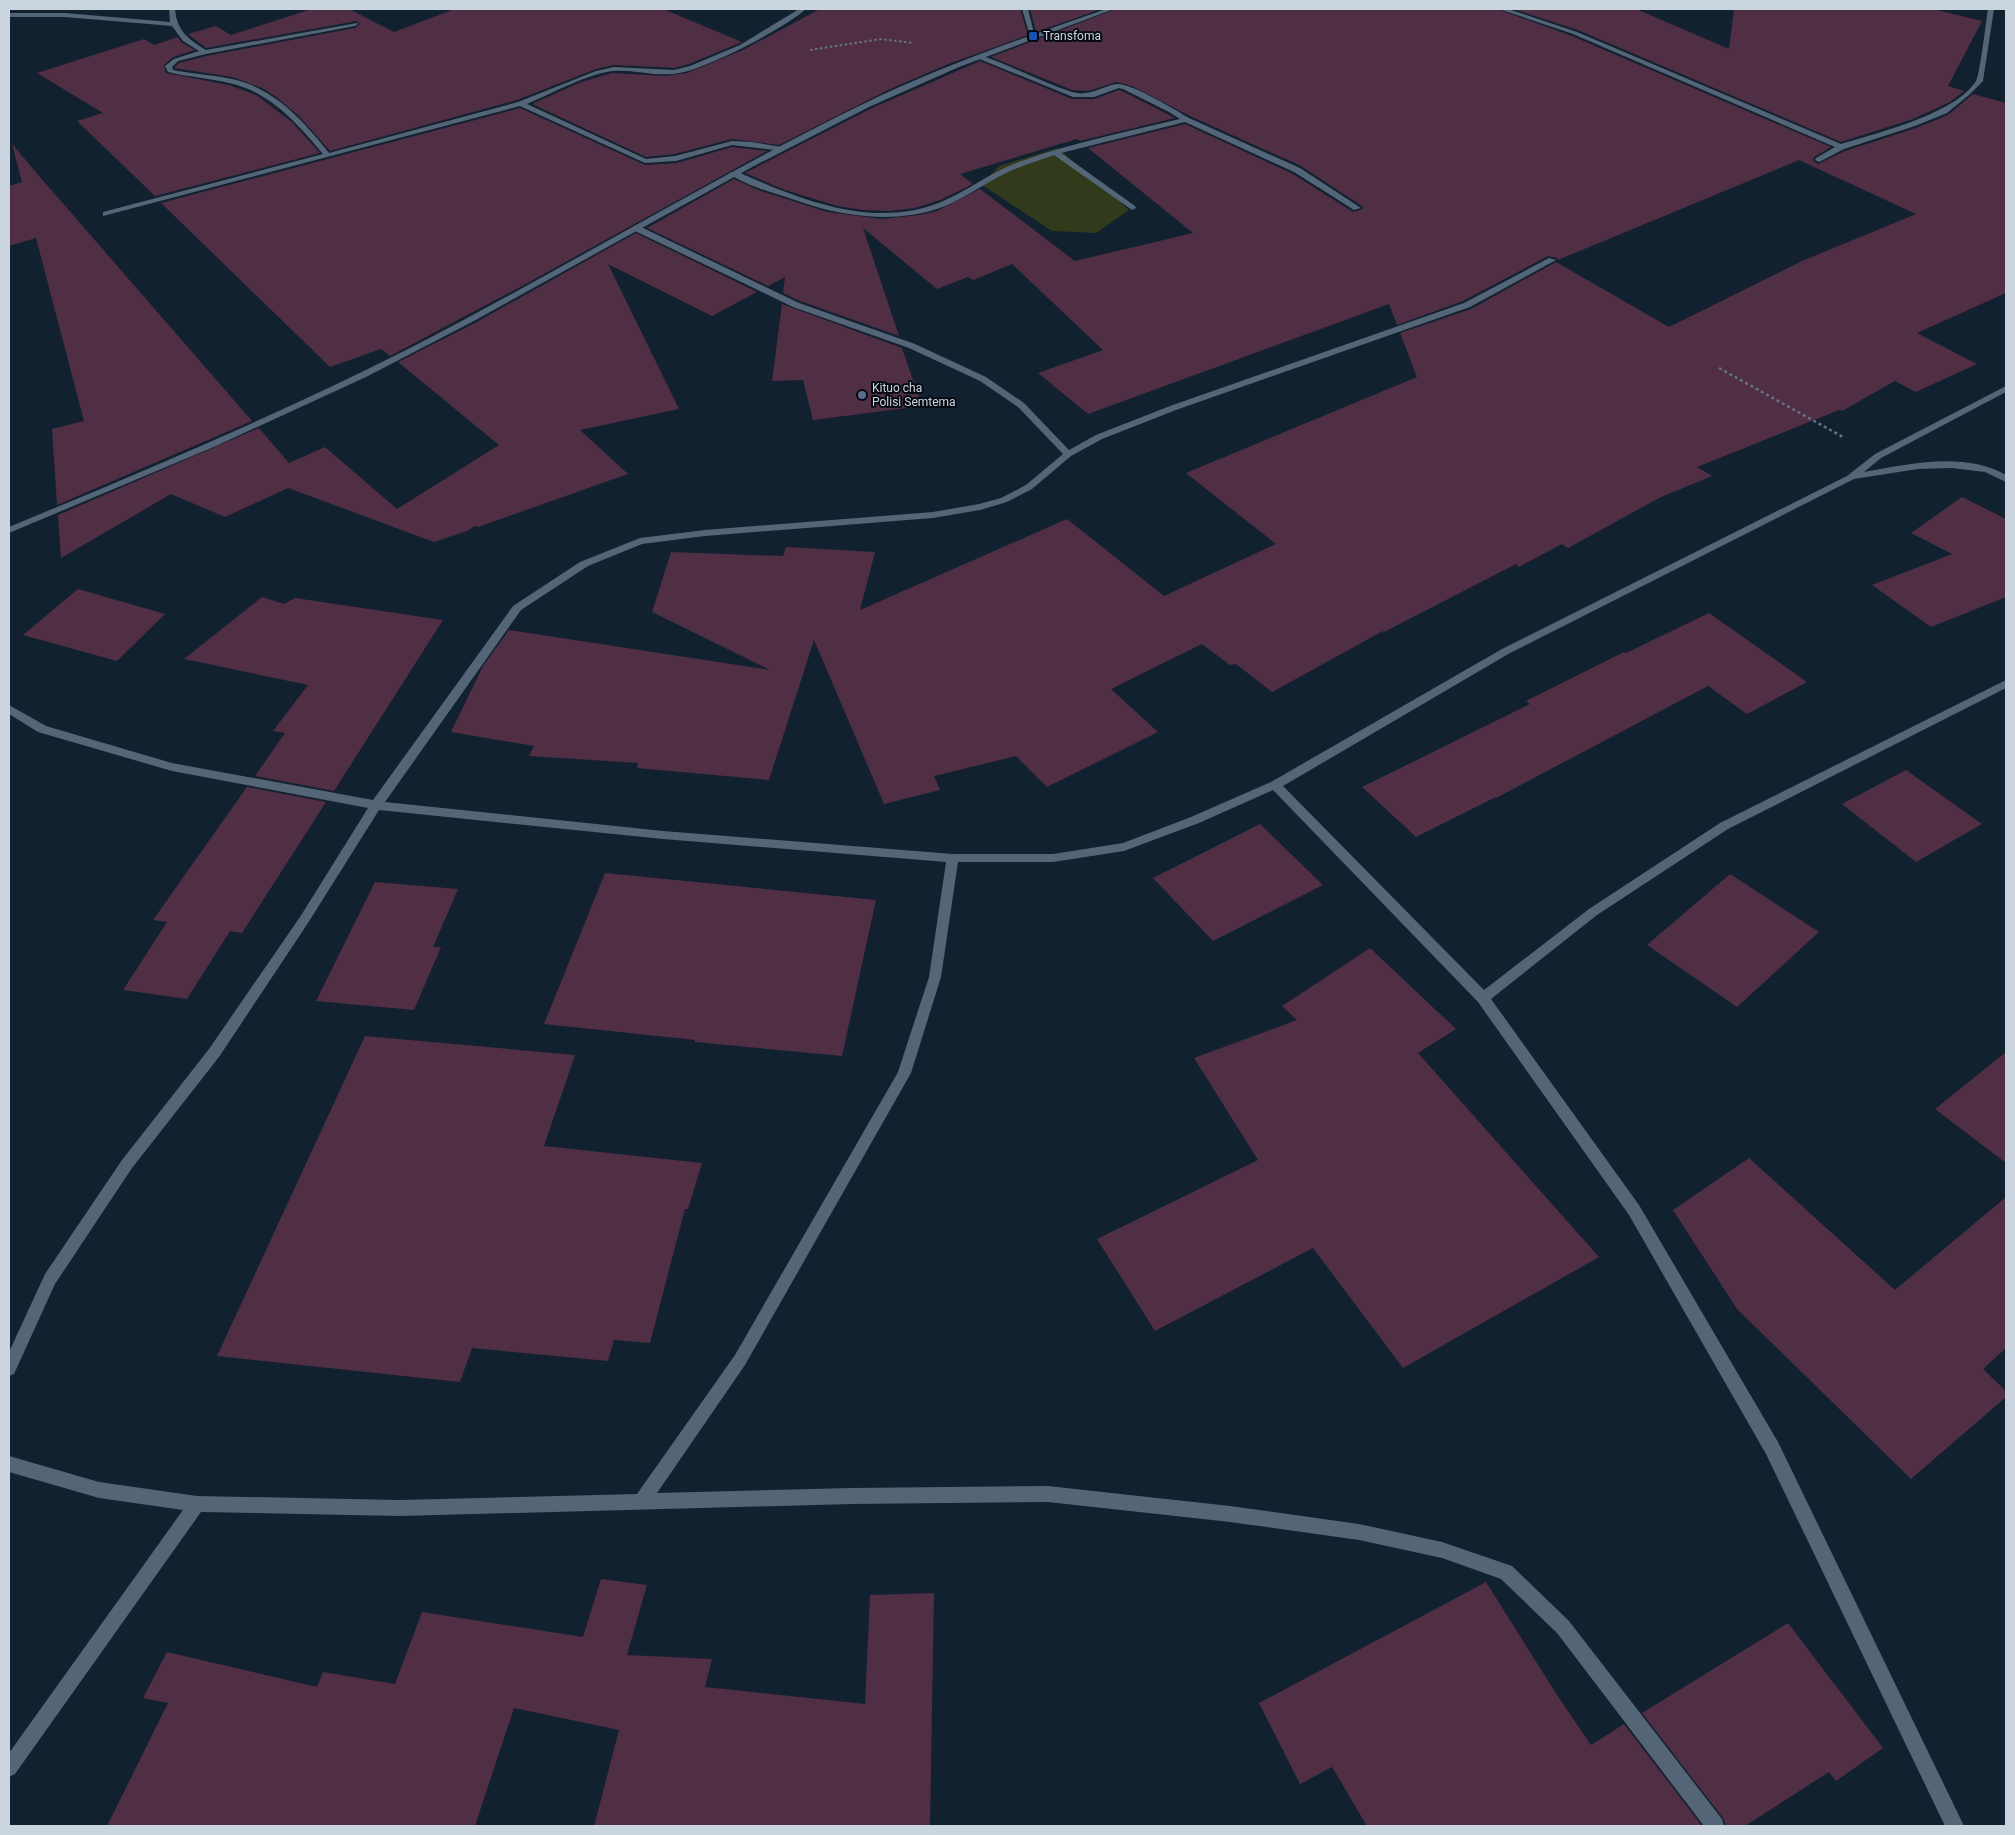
<svg xmlns="http://www.w3.org/2000/svg" width="2015" height="1835" font-family="Roboto,sans-serif">
<style>
.green{fill:#313b1c}
.building{fill:#502e44}
.lines{fill:none;stroke-linecap:round;stroke-linejoin:round}
.path-far1{stroke:#667380;stroke-width:2;stroke-dasharray:2.5 2.5;stroke-linecap:butt}
.path{stroke:#667380;stroke-width:2.5;stroke-dasharray:3 3;stroke-linecap:butt}
.minor{fill:#536576;fill-rule:evenodd}
.tertiary{fill:#536576;fill-rule:evenodd}
.transit-dot{fill:#1a4fb4;stroke:#050a10;stroke-width:2}
.service-dot{fill:#5c6f8a;stroke:#050a10;stroke-width:2}
.labels{text-anchor:middle;stroke-width:4;stroke-linejoin:round;paint-order:stroke}
.far-poi-label{font-size:12px;fill:#cbd5df;stroke:#050a10;text-anchor:start}
</style>
<rect width="100%" height="100%" fill="#112130"/>
<path class="green" d="M1058,148L1129,210L1096,233L1052,231L982,185L999,166Z"/>
<g class="building">
<path d="M312,9H349L394,32L455,9H663L742,42L689,64L674,68L614,65L596,69L517,100L330,151L299,116L275,96L262,88L232,77L174,68L179,63L206,56L355,28L360,24L357,21L206,48L188,34L216,26L231,35Z"/>
<path d="M820,9H1020L1028,35L951,63L890,89L779,145L732,139L675,154L646,157L532,104L581,82L612,73L665,76L687,73L743,50Z"/>
<path d="M1030,9H1101L1036,32Z"/>
<path d="M1116,9H1497L1572,36L1831,147L1814,157L1813,161L1818,164L1845,151L1916,128L1948,115L1973,94L2006,103V293L1917,333L1977,364L1916,392L1895,381L1842,411L1839,410L1697,467L1712,476L1659,498L1568,548L1562,544L1519,567L1516,564L1384,632L1383,631L1272,692L1236,664L1230,665L1202,644L1111,689L1158,732L1047,787L1016,756L934,776L940,790L884,804L814,640L769,780L637,768L638,763L529,756L534,746L451,732L483,666L509,630L770,670L652,612L671,552L750,555L751,556V555L783,556L786,547L875,552L860,610L1067,519L1164,596L1276,544L1186,473L1417,377L1400,333L1471,309L1556,262L1669,327L1802,261L1916,214L1799,160L1558,260L1557,258L1548,256L1463,301L1397,325L1389,304L1088,414L1038,373L1103,350L1012,264L973,280L968,277L937,289L863,228L899,336L800,301L783,293L785,277L768,286L647,228L734,179L758,190L827,212L882,219L919,215L937,211L980,189L1075,261L1193,233L1088,148L1185,124L1293,174L1353,212L1363,209L1362,206L1301,166L1190,116L1132,86L1116,82L1089,91L1072,90L991,57Z"/>
<path d="M1513,9H1636L1729,49L1734,9H1933L1982,21L1948,86L1964,91L1950,102L1913,119L1841,142L1578,30Z"/>
<path d="M178,37L182,43L195,50L173,57L164,65L166,73L229,85L256,95L292,122L320,153L155,196L77,121L103,113L37,73L144,39L154,45Z"/>
<path d="M980,61L1072,99H1094L1119,90L1122,91L1175,118L1080,141L1077,139L960,174L973,184L940,200L915,208L889,211L863,210L837,206L785,190L745,173L870,109Z"/>
<path d="M520,108L645,165L677,163L732,147L767,151L522,286L390,356L381,349L330,367L161,203Z"/>
<path d="M12,144L40,177L252,421L57,505L52,429L84,421L36,238L9,246V186L22,182Z"/>
<path d="M636,233L757,292L712,316L608,264L679,409L580,430L628,474L478,527L475,526L467,531L434,542L288,488L225,517L171,494L61,558L58,515L259,428L289,463L325,447L397,509L499,445L398,362L473,324Z"/>
<path d="M782,304L902,348L922,406L813,420L803,380L772,381Z"/>
<path d="M1962,497L2006,519V597L1931,627L1872,585L1952,554L1911,533Z"/>
<path d="M78,589L165,614L117,661L23,635Z"/>
<path d="M262,597L284,604L295,598L443,620L334,791L255,776L285,733L273,731L308,685L184,659Z"/>
<path d="M1709,613L1807,682L1747,714L1708,686L1496,798V797L1416,837L1362,787L1530,704L1526,701L1624,652L1626,653Z"/>
<path d="M1906,770L1982,824L1916,862L1842,804Z"/>
<path d="M247,787L326,802L242,933L230,931L187,999L123,990L167,922L153,920Z"/>
<path d="M1260,824L1323,885L1213,941L1153,878Z"/>
<path d="M605,873L876,900L842,1056L695,1042V1040L544,1024Z"/>
<path d="M1730,874L1819,932L1737,1007L1647,945Z"/>
<path d="M375,882L458,889L433,947H441L414,1010L316,1001Z"/>
<path d="M1370,948L1456,1029L1418,1053L1599,1257L1403,1368L1313,1248L1155,1331L1097,1239L1258,1160L1194,1058L1297,1020L1282,1006Z"/>
<path d="M365,1036L575,1055L544,1146L702,1163L688,1209H685L650,1343L614,1340L608,1361L472,1348L460,1382L217,1356Z"/>
<path d="M2006,1052V1163L1935,1109Z"/>
<path d="M1749,1158L1895,1290L2006,1197V1348L1983,1369L2006,1391V1397L1911,1479L1737,1309L1673,1210Z"/>
<path d="M601,1579L647,1585L627,1655L712,1659L705,1687L865,1704L870,1595L934,1593L930,1826H594L619,1730L514,1708L475,1826H107L168,1703L143,1698L167,1652L317,1687L323,1672L395,1684L422,1612L583,1637Z"/>
<path d="M1486,1582L1557,1695L1591,1745L1624,1724L1702,1826H1367L1332,1767L1300,1784L1259,1703Z"/>
<path d="M1788,1623L1883,1748L1836,1781L1829,1772L1745,1826H1726L1723,1818L1642,1713Z"/>
</g>
<g class="lines">
<path class="path-far1" d="M810,50L881,39L913,43"/>
<path class="path" d="M1719,368L1843,437"/>
<g class="minor">
<path d="M169,9H175C177,31 188,39 206,50L357,23L358,24L355,26L206,54L178,61L172,67L173,70L178,71C195,74 214,75 232,79C274,88 303,120 329,153L518,102L596,71L614,67L674,70L690,66L740,45L799,9H806C785,28 702,72 673,74C653,76 632,69 612,71C585,75 553,93 527,104L646,159L675,156L732,141L752,142L782,147V151L732,145L676,161L645,163L520,106L103,216V212L323,154C298,124 269,91 229,83C209,78 188,77 168,72L165,66L174,59L199,51L183,41L172,26L65,17H9V13H65L170,22Z"/>
<path d="M1022,9H1028L1035,37L1030,36Z"/>
<path d="M1499,9H1508L1577,32L1841,144C1877,133 1955,114 1976,81C1980,74 1986,21 1988,9H1994L1983,81L1969,95L1947,113L1915,126L1844,149L1819,162L1815,160L1816,158L1835,147L1573,34Z"/>
<path d="M979,55C1011,65 1040,82 1072,92C1089,97 1101,87 1116,84C1130,82 1176,110 1189,118L1300,168L1361,208L1354,210L1294,172L1185,122L1061,153L1135,206L1136,208L1132,210L1054,155C1038,161 1020,166 1004,174C982,185 961,201 937,209C890,224 838,216 792,199C774,193 743,185 729,173L736,171C798,199 873,230 941,202C968,191 991,172 1019,162C1071,143 1126,132 1180,119L1169,112L1123,89L1119,88L1094,97H1073L977,58L976,57Z"/>
<path d="M633,226H639L799,303L915,344L986,377L1024,403L1069,450L1096,435L1170,406L1464,303L1549,258L1556,260L1470,307L1176,410L1102,439L1071,456L1032,489L1007,502L980,510L933,518L705,536L642,544L588,566L521,610L385,802L663,831L953,854H1053L1123,843L1191,817L1271,782L1502,649L1847,476L1875,454L2006,386V392L1881,458L1864,472C1908,464 1965,451 2006,475V482L1985,472L1952,468L1918,469L1854,479L1510,653L1283,786L1484,990L1589,909L1720,823L2006,680V688L1728,829L1597,915L1491,999L1639,1205L1778,1442L1964,1826H1945L1766,1454L1629,1215L1478,1002L1273,790L1199,823L1124,851L1053,862H958L941,977L911,1073L745,1365L657,1493L852,1488L1048,1486L1230,1506L1359,1524L1442,1542L1512,1566L1569,1621L1722,1819L1724,1826H1704L1557,1633L1501,1579L1442,1558L1359,1540L1230,1522L1048,1502L852,1504L400,1516L201,1512L15,1774L9,1777V1753L183,1510L99,1498L9,1472V1456L99,1482L197,1496L400,1500L637,1494L735,1355L898,1072L929,977L946,862L663,839L379,810L308,923L219,1057L132,1168L55,1284L14,1374L9,1376V1352L45,1274L122,1160L209,1049L300,917L368,808L172,771L38,732L9,714V705L46,726L172,763L373,800L513,606L580,562L640,538L705,530L933,512L979,504L1001,498L1026,485L1063,454L1018,407L980,381L909,348L793,307L633,230Z"/>
</g>
<path class="tertiary" d="M1106,9H1114L959,67L869,107L754,166L472,322L366,377L216,446L9,533V527C144,471 280,414 410,348C562,270 708,180 861,105C940,66 1023,38 1106,9Z"/>
</g>
<rect class="transit-dot" x="1028" y="31" width="10" height="10" rx="2.5"/>
<circle class="service-dot" cx="862" cy="395" r="5"/>
<g class="labels">
<g class="far-poi-label">
<text x="1043" y="40">Transfoma</text>
<text x="872" y="392">Kituo cha<tspan x="872" dy="14">Polisi Semtema</tspan></text>
</g>
</g>
<rect width="2015" height="1835" fill="none" stroke="#cbd5df" stroke-width="20"/>
</svg>
